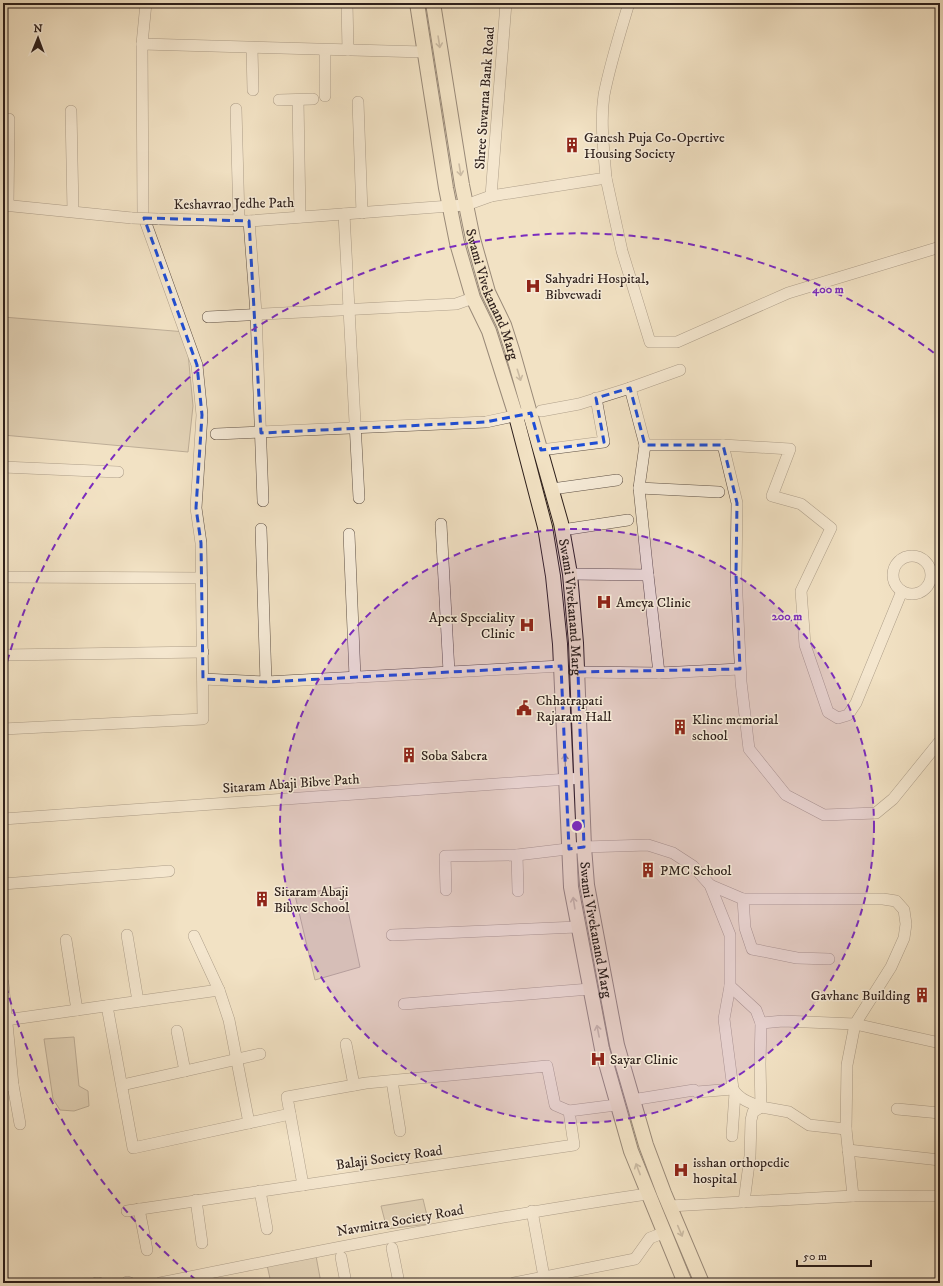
<svg xmlns="http://www.w3.org/2000/svg" width="943" height="1286" font-family="'IM FELL DW Pica',serif">
<style>
.green{fill:#d1c1a7;stroke:#7f7061}
.lines{fill:none;stroke-linecap:round;stroke-linejoin:round}
.minor-casing{stroke:#5e5045;stroke-width:12}
.major-casing{stroke:#2d1f1b;stroke-width:16}
.minor{stroke:#f7ecd9;stroke-width:11}
.major{stroke:#f2e2c4;stroke-width:14}
.minor-bridge-casing{stroke:#5e5045;stroke-width:12;stroke-linecap:butt}
.minor-bridge{stroke:#f7ecd9;stroke-width:11}
.oneway{stroke:#998a78}
.marked{fill:none;stroke:#1d4ed8;stroke-width:3;stroke-dasharray:8 5;stroke-linejoin:round}
.ring{fill:none;stroke:#7b2cbf;stroke-width:2;stroke-dasharray:7 5}
.labels{text-anchor:middle;stroke-width:3;stroke-linejoin:round;paint-order:stroke}
.street-label{font-size:14px;fill:#2d1f1b;stroke:#f7ecd9}
.poi-label{font-size:14px;fill:#2d1f1b;stroke:#f7ecd9;text-anchor:start}
.centre{fill:#7b2cbf;stroke:#f7ecd9;stroke-width:2}
.ring-label{font-size:12px;text-anchor:middle;font-weight:bold;fill:#7b2cbf;stroke:#f7ecd9;stroke-width:3;stroke-linejoin:round;paint-order:stroke}
</style>
<rect width="100%" height="100%" fill="#f2e2c4"/>
<filter id="stains"><feTurbulence type="fractalNoise" baseFrequency=".005" numOctaves="4"/><feColorMatrix values="0 0 0 0 .2 0 0 0 0 .09 0 0 0 0 .02 0 0 0 .5 -.17"/></filter>
<radialGradient id="worn" r=".72"><stop offset=".6" stop-color="#630" stop-opacity="0"/><stop offset="1" stop-color="#630" stop-opacity=".3"/></radialGradient>
<g class="green">
<path d="M3,317L186,332L193,406L188,452L3,435Z"/>
<path d="M343,887L360,967L315,980L295,895Z"/>
<path d="M74,1037L79,1086L88,1091L89,1106L74,1111L60,1110L53,1099L44,1039Z"/>
<path d="M423,1199L429,1224L387,1229L381,1206Z"/>
<path d="M316,1256L321,1283H271L267,1265Z"/>
</g>
<g class="lines">
<g class="minor-casing">
<g id="minor">
<path d="M347,3L348,50"/>
<path d="M142,44L424,52"/>
<path d="M252,49L253,90"/>
<path d="M325,50V96"/>
<path d="M279,100L313,99"/>
<path d="M298,100L300,217"/>
<path d="M358,102L362,213"/>
<path d="M236,109L239,220"/>
<path d="M71,111L73,211"/>
<path d="M606,178L622,251L650,342H677L788,293L940,247"/>
<path d="M491,196L506,3"/>
<path d="M3,205L132,218"/>
<path d="M8,205L9,119"/>
<path d="M344,214L359,498"/>
<path d="M158,219L249,221L450,206L466,205L491,196L606,178C604,151 600,122 604,95C610,64 620,33 629,3"/>
<path d="M249,221L256,313L263,501"/>
<path d="M208,317L456,304L473,298"/>
<path d="M630,388L680,370"/>
<path d="M541,411L579,404L630,388L645,445H723L737,503L736,575L741,682L749,749L786,795L824,815L876,813L893,799L940,741"/>
<path d="M216,434L486,422L523,414"/>
<path d="M723,445L790,449L772,496L801,504L831,528L801,591L805,645L828,712L838,718L848,715L856,703L902,591"/>
<path d="M541,450L604,442L596,398"/>
<path d="M3,467L118,472"/>
<path d="M639,488L719,492"/>
<path d="M552,489L617,480"/>
<path d="M441,524L449,672"/>
<path d="M261,529L266,682"/>
<path d="M562,530L628,520"/>
<path d="M349,534L355,677"/>
<circle cx="912" cy="575" r="19"/>
<path d="M570,574L648,575L639,488L645,445"/>
<path d="M648,575L659,673"/>
<path d="M3,577L201,578"/>
<path d="M3,655L203,652"/>
<path d="M578,672L659,673L740,669"/>
<path d="M203,679L266,682L561,666"/>
<path d="M3,729L203,719L201,543L196,508L202,415L197,365L143,215L142,44L146,3"/>
<path d="M3,819L582,778"/>
<path d="M517,855L518,891"/>
<path d="M3,884L169,871"/>
<path d="M710,885L743,899H883L896,901L904,910L906,924L904,938L891,967L855,1024L847,1065L846,1129L853,1196"/>
<path d="M446,890L445,856L517,855L584,847L648,845L673,853L693,866L710,885L730,935V986L756,1010L761,1023L783,1021L855,1024L940,1043"/>
<path d="M743,899L745,928L752,949L797,958L829,959"/>
<path d="M127,935L138,1001"/>
<path d="M392,935L577,927"/>
<path d="M194,936L219,990L229,1020L249,1123"/>
<path d="M66,940L77,1010"/>
<path d="M3,983L13,1085L3,1086"/>
<path d="M730,986L724,1019L733,1089C739,1099 750,1103 761,1107"/>
<path d="M404,1004L590,989"/>
<path d="M107,1006L133,1148L290,1114"/>
<path d="M6,1020L219,990"/>
<path d="M761,1023L760,1064L761,1107L789,1112L809,1125L846,1129"/>
<path d="M177,1031L185,1071L260,1054"/>
<path d="M346,1044L354,1085"/>
<path d="M392,1081L400,1131"/>
<path d="M13,1085L20,1124"/>
<path d="M122,1085L185,1071"/>
<path d="M697,1092L733,1089"/>
<path d="M632,1100L694,1090"/>
<path d="M897,1109L940,1113"/>
<path d="M732,1136L735,1093"/>
<path d="M848,1150L940,1160"/>
<path d="M303,1185L287,1097L366,1083L547,1066L555,1105L569,1111"/>
<path d="M260,1191L267,1229"/>
<path d="M196,1200L202,1243"/>
<path d="M744,1202L750,1156L751,1120L753,1112L761,1107"/>
<path d="M670,1206L853,1196H940"/>
<path d="M139,1209L147,1250"/>
<path d="M127,1211L574,1145L569,1111L616,1105"/>
<path d="M532,1211L544,1277"/>
<path d="M392,1248L399,1283"/>
<path d="M341,1257L346,1283"/>
<path d="M127,1282L130,1283"/>
<path d="M96,1283H99"/>
<path d="M160,1283C322,1250 484,1218 647,1194"/>
<path d="M514,1283L635,1259L650,1238L663,1233"/>
</g>
</g>
<g class="major-casing">
<g id="major">
<path d="M417,3L446,188L457,243L473,298L489,331L516,416L545,527L553,576L560,644L571,887L602,1049L631,1151L685,1283"/>
<path id="s1" d="M433,3L462,185L473,239L488,292L504,325L512,350L561,523L570,574L576,643L584,847L587,885L617,1045L646,1145L664,1193L702,1283"/>
</g>
</g>
<use href="#minor" class="minor"/>
<use href="#major" class="major"/>
<g class="minor-bridge-casing">
<path id="minor-bridge" d="M132,218L158,219"/>
</g>
<use href="#minor-bridge" class="minor-bridge"/>
</g>
<defs><path id="oneway-shaft" d="M-6 0H5M1.5-3L5.5 0L1.5 3" fill="none" stroke-width="1.6" stroke-linecap="round" stroke-linejoin="round"/></defs>
<g class="oneway">
<use href="#oneway-shaft" transform="translate(439 42) rotate(81)"/>
<use href="#oneway-shaft" transform="translate(460 170) rotate(81)"/>
<use href="#oneway-shaft" transform="translate(519 375) rotate(73)"/>
<use href="#oneway-shaft" transform="translate(565 760) rotate(-92)"/>
<use href="#oneway-shaft" transform="translate(574 903) rotate(-99)"/>
<use href="#oneway-shaft" transform="translate(598 1031) rotate(-101)"/>
<use href="#oneway-shaft" transform="translate(638 1169) rotate(-111)"/>
<use href="#oneway-shaft" transform="translate(680 1231) rotate(67)"/>
</g>
<path d="M0 0H943V1286H0ZM144,218L249,221L261,433L486,422L531,413L541,450L558,448L604,442L596,398L630,388L645,445H723L737,503L736,575L740,669L578,672L584,847L569,849L561,666L266,682L203,679L201,543L196,508L202,415L197,365Z" fill="#f2e2c4" fill-opacity=".55" fill-rule="evenodd"/>
<path class="marked" d="M144,218L249,221L261,433L486,422L531,413L541,450L558,448L604,442L596,398L630,388L645,445H723L737,503L736,575L740,669L578,672L584,847L569,849L561,666L266,682L203,679L201,543L196,508L202,415L197,365Z"/>
<circle cx="577" cy="826" r="297" fill="#7b2cbf" fill-opacity=".12"/>
<g class="ring">
<circle cx="577" cy="826" r="297"/>
<path d="M196 1280A593 593 0 0 1 4 979M4 673A593 593 0 0 1 938 356"/>
</g>
<defs>
<g id="building-bare" transform="scale(1.2)"><path d="M-4-6H4V6H1V3H-1V6H-4ZM-2.5-4.3h1.7v1.8h-1.7ZM.8-4.3h1.7v1.8H.8ZM-2.5-1h1.7V.8h-1.7ZM.8-1h1.7V.8H.8Z" fill="#8f2418" stroke="#f7ecd9" stroke-width="2.5" paint-order="stroke"/></g>
<g id="hospital-bare" transform="scale(1.2)"><path d="M-5-5h3v3.5h4V-5h3V5h-3V1.5h-4V5h-3Z" fill="#8f2418" stroke="#f7ecd9" stroke-width="2.5" paint-order="stroke"/></g>
<g id="civic-bare" transform="scale(1.2)"><path d="M-.6-6.5H3V-4.5H.6V-3L4-1V1h2V6H-6V1h2V-1L-.6-3ZM-1.2 2.5V6h2.4V2.5Z" fill="#8f2418" stroke="#f7ecd9" stroke-width="2.5" paint-order="stroke"/></g>
</defs>
<g fill-rule="evenodd">
<use href="#building-bare" x="572" y="145"/>
<use href="#hospital-bare" x="533" y="286"/>
<use href="#hospital-bare" x="604" y="602"/>
<use href="#hospital-bare" x="527" y="625"/>
<use href="#civic-bare" x="524" y="708"/>
<use href="#building-bare" x="680" y="727"/>
<use href="#building-bare" x="409" y="755"/>
<use href="#building-bare" x="648" y="870"/>
<use href="#building-bare" x="262" y="899"/>
<use href="#building-bare" x="922" y="995"/>
<use href="#hospital-bare" x="598" y="1059"/>
<use href="#hospital-bare" x="681" y="1170"/>
</g>
<g class="labels">
<g class="street-label">
<text transform="translate(484 98) rotate(-86)" y="5">Shree Suvarna Bank Road</text>
<text transform="translate(234 203) rotate(-1)" y="5">Keshavrao Jedhe Path</text>
<text dy="5" stroke="none"><textPath href="#s1" startOffset="298">Swami Vivekanand Marg</textPath></text>
<text dy="5" stroke="none"><textPath href="#s1" startOffset="622">Swami Vivekanand Marg</textPath></text>
<text transform="translate(291 783) rotate(-4)" y="5">Sitaram Abaji Bibve Path</text>
<text dy="5" stroke="none"><textPath href="#s1" startOffset="946">Swami Vivekanand Marg</textPath></text>
<text transform="translate(389 1157) rotate(-8)" y="5">Balaji Society Road</text>
<text transform="translate(400 1220) rotate(-10)" y="5">Navmitra Society Road</text>
</g>
<g class="poi-label">
<text x="584" y="142">Ganesh Puja Co-Opertive<tspan x="584" dy="16">Housing Society</tspan></text>
<text x="545" y="283">Sahyadri Hospital,<tspan x="545" dy="16">Bibvewadi</tspan></text>
<text x="616" y="607">Ameya Clinic</text>
<text x="515" y="622" text-anchor="end">Apex Speciality<tspan x="515" dy="16">Clinic</tspan></text>
<text x="536" y="705">Chhatrapati<tspan x="536" dy="16">Rajaram Hall</tspan></text>
<text x="692" y="724">Kline memorial<tspan x="692" dy="16">school</tspan></text>
<text x="421" y="760">Soba Sabera</text>
<text x="660" y="875">PMC School</text>
<text x="274" y="896">Sitaram Abaji<tspan x="274" dy="16">Bibwe School</tspan></text>
<text x="910" y="1000" text-anchor="end">Gavhane Building</text>
<text x="610" y="1064">Sayar Clinic</text>
<text x="693" y="1167">isshan orthopedic<tspan x="693" dy="16">hospital</tspan></text>
</g>
</g>
<circle cx="577" cy="826" r="6" class="centre"/>
<g class="ring-label">
<text x="828" y="293">400 m</text>
<text x="787" y="620">200 m</text>
</g>
<rect width="943" height="1286" fill="none" stroke="#f2e2c4" stroke-width="16"/>
<rect x="4" y="4" width="935" height="1278" fill="none" stroke="#2d1f1b" stroke-width="2"/>
<rect x="8" y="8" width="927" height="1270" fill="none" stroke="#2d1f1b"/>
<g transform="translate(38 38) rotate(1)" stroke="#f7ecd9" stroke-width="3" paint-order="stroke">
<path d="M0-3L7 15L0 10L-7 15Z" fill="#2d1f1b"/>
<text y="-6" font-size="11" font-weight="bold" text-anchor="middle" fill="#2d1f1b">N</text>
</g>
<path d="M797 1260v6h74v-6" fill="none" stroke="#2d1f1b" stroke-width="2"/>
<text x="803" y="1260" font-size="12" fill="#2d1f1b" stroke="#f7ecd9" stroke-width="3" paint-order="stroke">50 m</text>
<rect width="100%" height="100%" filter="url(#stains)"/>
<rect width="100%" height="100%" fill="url(#worn)"/>
</svg>
